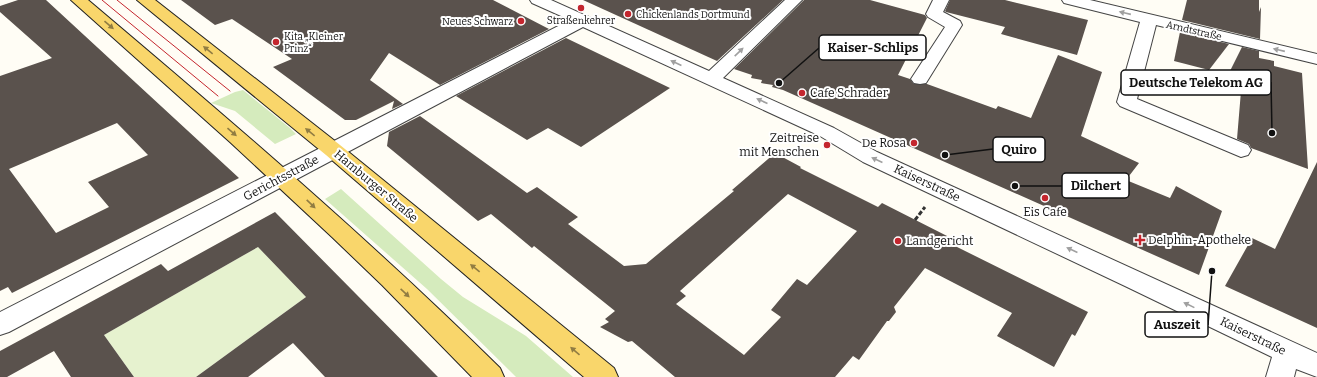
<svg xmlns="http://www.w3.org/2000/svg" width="1317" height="377" font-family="Bitter,serif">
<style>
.green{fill:#d5ebbd}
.pitch{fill:#e6f2cf}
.building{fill:#5a524d;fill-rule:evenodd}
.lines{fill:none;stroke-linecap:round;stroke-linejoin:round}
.minor-casing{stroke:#444;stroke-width:2}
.major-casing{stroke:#222;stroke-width:2}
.path{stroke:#333;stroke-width:3;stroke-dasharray:4.5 2;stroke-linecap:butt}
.minor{fill:#fff;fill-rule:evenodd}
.major{fill:#f9d66b;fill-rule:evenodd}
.tram{stroke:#c4262e;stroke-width:1}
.oneway{fill:#a0a0a0}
.oneway2{fill:#917d42}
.poi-dot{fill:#c4262e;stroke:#fff;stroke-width:1.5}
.labels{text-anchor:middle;stroke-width:4;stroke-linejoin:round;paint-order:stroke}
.far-poi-label{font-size:10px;fill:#111;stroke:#fff;text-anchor:start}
.far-street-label{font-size:10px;fill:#111;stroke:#fff}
.poi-label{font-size:12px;fill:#111;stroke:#fff;text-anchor:start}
.street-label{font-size:12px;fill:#111;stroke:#fff}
.leader{fill:none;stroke:#111;stroke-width:1.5}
.callout-dot{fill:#111;stroke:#fff;stroke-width:1.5}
.callout{fill:#fff;stroke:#111;stroke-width:1.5}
.callout-label{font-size:13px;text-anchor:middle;font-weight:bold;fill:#111}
</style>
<rect width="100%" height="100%" fill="#fffdf5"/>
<g class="green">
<path d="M243,90L290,128L296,134L275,144L235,111L211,103L235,92Z"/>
<path d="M341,189L441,279L463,297L526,336L573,377H516L427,289L325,199Z"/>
</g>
<path class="pitch" d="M258,247L306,297L196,377H134L104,335Z"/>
<g class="building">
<path d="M18,0H46L239,178L12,293L8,287L0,291V76L52,58L0,12V6ZM117,123L148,155L88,182L109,207L56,233L9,169Z"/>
<path d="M181,0H493L549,29L440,85L389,53L370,80L403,104L392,109L394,101L356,120H345L273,67L292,59L232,19L215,25Z"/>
<path d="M583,0H783L717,61Z"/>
<path d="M804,0H870L925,15L927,18L898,75L910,79L914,84H927L996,109L998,106L1031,118L1058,55L1102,72L1081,136L1139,163L1126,180L1170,198L1176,186L1222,211L1199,275L783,90L772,87L773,85L761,83L762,80L751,78L752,75L734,69Z"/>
<path d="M950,0H1005L1088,20L1077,55L1001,34L1005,27L946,12L945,11Z"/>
<path d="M1187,0H1259V12L1261,7L1260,39L1182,20Z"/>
<path d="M1180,32L1229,44L1209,70L1174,61Z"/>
<path d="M566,38L670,88L581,147L548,128L527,140L456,96Z"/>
<path d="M1242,47L1259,51V58L1274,61V66L1302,73L1308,169L1251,148L1249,144L1237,139L1242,79L1228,75Z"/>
<path d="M420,116L527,193L537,187L578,217L568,224L624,266L646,264L734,191L732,190L775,153L801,167L800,168L878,207L882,203L951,238L947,242L1088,312L1075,336L1072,334L1054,367L997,336L1012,313L925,268L894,307L896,312L889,321H887L859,360L853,356L835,377H675L632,341L628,342L600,327L609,322L605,319L615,311L534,246L532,248L491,214L478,221L387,146L389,132ZM788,194L857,231L807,285L797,279L771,310L781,317L744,355L676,304L686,296L680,291Z"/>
<path d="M1317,162V328L1225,286L1252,238L1275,249Z"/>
<path d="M275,212L438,377H325L293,343L248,377H196L306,297L258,247L104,335L134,377H71L54,351L7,377H0V351L161,264L168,271Z"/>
</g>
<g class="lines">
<g class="minor-casing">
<g id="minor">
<path d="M530,0H551L709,71L785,0H802L723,78L834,128L877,152L1317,353V377L1296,369L1294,377H1266L1272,357L1125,286L863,162L820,136L583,27L9,332L0,335V312L570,20L532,3Z"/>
<path d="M933,0H949L943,12L960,21L962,25L926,83L920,84L914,83L911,79L945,27L928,17L926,14Z"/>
<path d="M1062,0H1090L1317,54V64L1156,25L1137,99L1248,145L1251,150L1248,155L1241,157L1120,106L1117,102L1140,22L1064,3Z"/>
</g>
</g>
<g class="major-casing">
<g id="major">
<path d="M71,0H88C229,119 369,239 500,368L504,377H472L382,285L332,237L230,142Z"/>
<path d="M137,0H155L340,145L614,368L618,377H584L326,155Z"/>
</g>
</g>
<path class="path" d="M915,220L925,207"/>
<use href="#minor" class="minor"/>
<use href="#major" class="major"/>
<g class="tram">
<path d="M102,0L218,96"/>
<path d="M117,0L230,91"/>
</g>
</g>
<defs><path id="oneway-solid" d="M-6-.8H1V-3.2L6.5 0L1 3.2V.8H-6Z"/></defs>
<g class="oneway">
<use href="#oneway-solid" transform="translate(1125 13) rotate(-167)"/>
<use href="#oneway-solid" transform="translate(1279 50) rotate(-167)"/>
<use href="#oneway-solid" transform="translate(739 52) rotate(-44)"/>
<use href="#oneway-solid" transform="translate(676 63) rotate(-155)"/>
<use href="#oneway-solid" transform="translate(762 101) rotate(-156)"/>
<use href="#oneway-solid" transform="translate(877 160) rotate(-155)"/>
<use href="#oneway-solid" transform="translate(1072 250) rotate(-155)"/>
<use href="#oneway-solid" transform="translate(1189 305) rotate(-154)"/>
</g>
<g class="oneway2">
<use href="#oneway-solid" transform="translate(109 25) rotate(41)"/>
<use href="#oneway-solid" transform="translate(208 50) rotate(-141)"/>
<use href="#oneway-solid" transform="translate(232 132) rotate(41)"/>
<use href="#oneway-solid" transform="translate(310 132) rotate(-141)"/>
<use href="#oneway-solid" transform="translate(311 204) rotate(44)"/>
<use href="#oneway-solid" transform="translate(475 268) rotate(-141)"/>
<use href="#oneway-solid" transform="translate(405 293) rotate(43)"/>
<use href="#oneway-solid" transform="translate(575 351) rotate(-139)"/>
</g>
<g class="poi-dot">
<circle cx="581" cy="8" r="4"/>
<circle cx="628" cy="14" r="4"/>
<circle cx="521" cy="21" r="4"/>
<circle cx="276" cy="42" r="4"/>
<circle cx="802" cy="93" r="4"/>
<circle cx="914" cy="143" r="4"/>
<circle cx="827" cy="145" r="4"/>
<circle cx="1045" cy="198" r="4"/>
<path d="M1138 234h4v4h4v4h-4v4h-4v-4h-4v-4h4z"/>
<circle cx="898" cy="241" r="4"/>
</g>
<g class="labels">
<g class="far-poi-label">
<text x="636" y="18">Chickenlands Dortmund</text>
<text x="581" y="24" text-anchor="middle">Straßenkehrer</text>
<text x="513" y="25" text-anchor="end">Neues Schwarz</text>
<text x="284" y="40">Kita „Kleiner<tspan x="284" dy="12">Prinz“</tspan></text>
</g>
<g class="far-street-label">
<text transform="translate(1194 30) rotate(13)" y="4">Arndtstraße</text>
</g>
<g class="poi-label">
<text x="810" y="97">Cafe Schrader</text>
<text x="819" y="142" text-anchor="end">Zeitreise<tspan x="819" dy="14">mit Menschen</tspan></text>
<text x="906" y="147" text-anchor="end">De Rosa</text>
<text x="1045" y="216" text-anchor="middle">Eis Cafe</text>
<text x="1148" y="244">Delphin-Apotheke</text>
<text x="906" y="245">Landgericht</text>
</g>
<g class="street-label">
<text transform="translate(281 178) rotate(-28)" y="4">Gerichtsstraße</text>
<text transform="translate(927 183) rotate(25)" y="4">Kaiserstraße</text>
<text transform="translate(376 186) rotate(40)" y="4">Hamburger Straße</text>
<text transform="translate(1253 336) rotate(26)" y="4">Kaiserstraße</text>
</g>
</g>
<path class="leader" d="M779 83L819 48M1272 133L1271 82M945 155L993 149M1015 186L1062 186M1212 271L1208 325"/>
<g class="callout-dot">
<circle cx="779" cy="83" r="4"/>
<circle cx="1272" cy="133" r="4"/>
<circle cx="945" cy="155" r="4"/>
<circle cx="1015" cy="186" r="4"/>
<circle cx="1212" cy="271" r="4"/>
</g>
<g class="callout">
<rect x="819" y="35" width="107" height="25" rx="4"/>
<rect x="1121" y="70" width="150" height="25" rx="4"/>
<rect x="993" y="137" width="52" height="25" rx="4"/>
<rect x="1062" y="173" width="67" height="25" rx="4"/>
<rect x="1145" y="312" width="63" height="25" rx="4"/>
</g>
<g class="callout-label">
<text x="873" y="52">Kaiser-Schlips</text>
<text x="1196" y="87">Deutsche Telekom AG</text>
<text x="1019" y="154">Quiro</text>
<text x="1096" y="190">Dilchert</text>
<text x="1177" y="329">Auszeit</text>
</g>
</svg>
